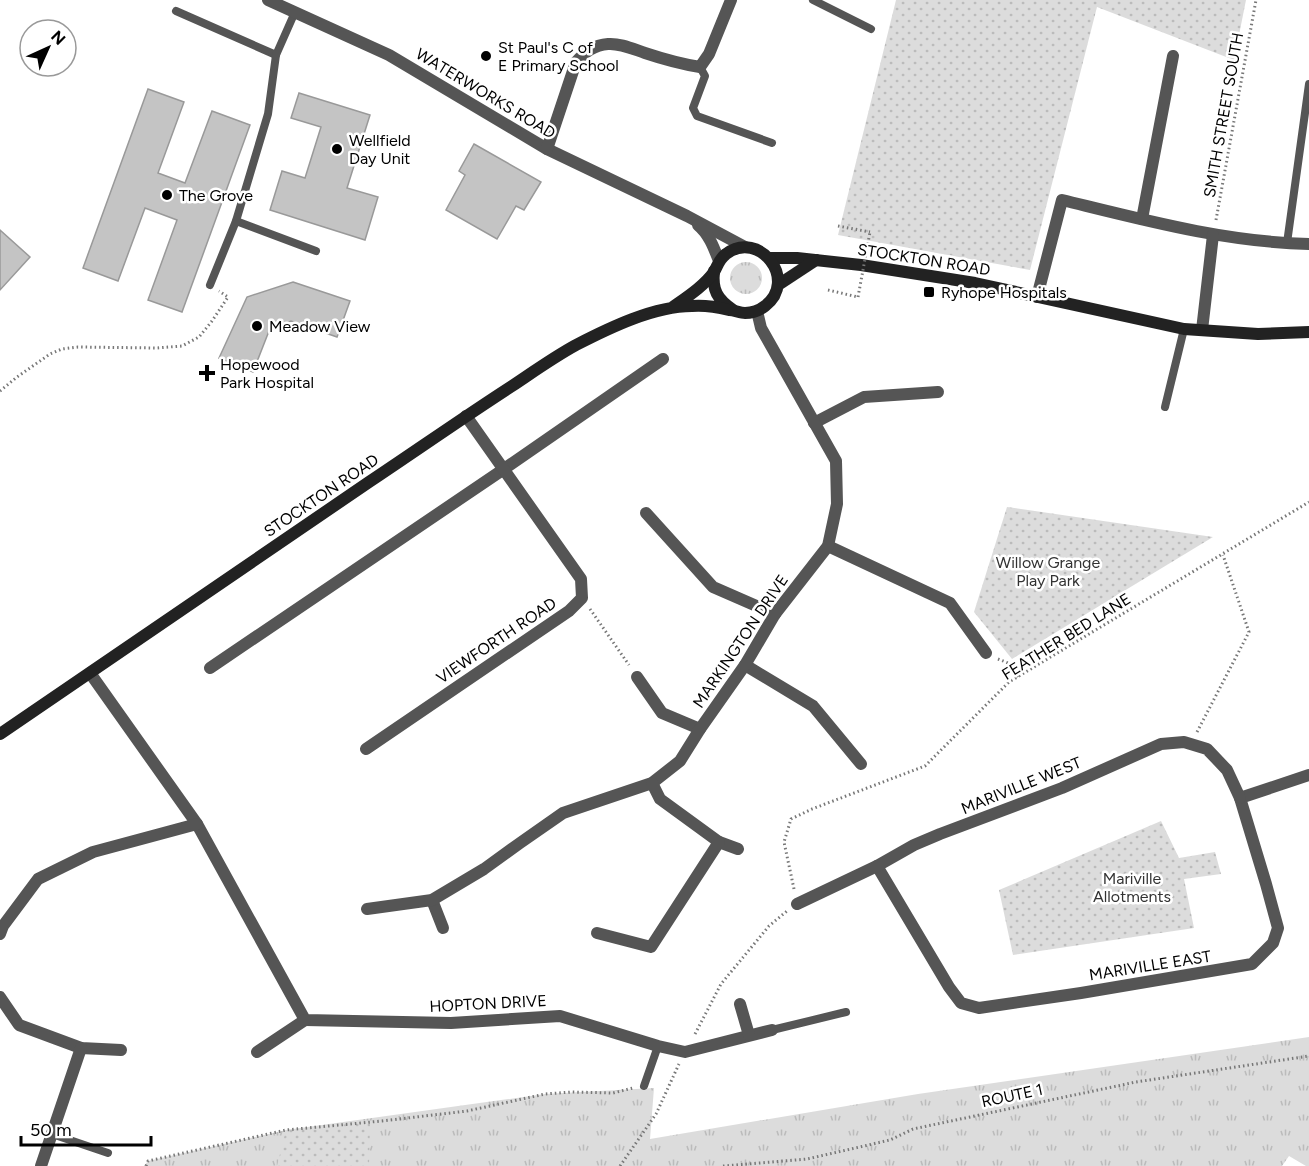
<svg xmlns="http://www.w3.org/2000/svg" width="1309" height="1166" font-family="Figtree,sans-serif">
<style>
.grass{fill:url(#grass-tufts)}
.park{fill:url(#park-dots)}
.building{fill:#c4c4c4;stroke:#999;stroke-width:1.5}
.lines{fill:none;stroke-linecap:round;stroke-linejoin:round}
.path{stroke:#777;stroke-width:3;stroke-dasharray:1.5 3;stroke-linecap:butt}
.service{stroke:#555;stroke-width:8}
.minor{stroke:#555;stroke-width:12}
.secondary{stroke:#222;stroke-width:12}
.path-bridge{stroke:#777;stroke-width:3;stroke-dasharray:1.5 3;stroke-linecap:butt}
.poi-dot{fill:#000;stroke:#fff;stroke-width:2}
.labels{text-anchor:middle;stroke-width:5;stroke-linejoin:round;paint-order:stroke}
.poi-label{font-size:16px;fill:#000;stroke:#fff;text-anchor:start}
.street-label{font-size:16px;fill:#000;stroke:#fff}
.park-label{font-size:16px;fill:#333;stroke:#fff}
</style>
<defs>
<pattern id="grass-tufts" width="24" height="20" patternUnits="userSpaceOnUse" patternTransform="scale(1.5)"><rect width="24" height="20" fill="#dcdcdc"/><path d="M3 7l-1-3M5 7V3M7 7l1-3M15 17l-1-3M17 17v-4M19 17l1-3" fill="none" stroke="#bbb"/></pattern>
<pattern id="park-dots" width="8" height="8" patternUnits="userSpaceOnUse" patternTransform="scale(1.5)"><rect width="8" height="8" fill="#dcdcdc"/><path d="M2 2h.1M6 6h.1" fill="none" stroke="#bbb" stroke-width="1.8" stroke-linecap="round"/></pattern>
</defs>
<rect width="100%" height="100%" fill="#fff"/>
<g class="grass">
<circle cx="746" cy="278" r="16"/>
<path d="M1309,1037V1166H1306L1289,1156L1282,1166H144L148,1161L286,1130L545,1094L654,1088L650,1139L918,1094Z"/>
</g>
<g class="park">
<path d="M896,0H1246L1234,60L1097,7L1030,270L838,235Z"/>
<path d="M1007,507L1213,537L1012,659L974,612Z"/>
<path d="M1161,821L1179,858L1215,852L1221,874L1184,879L1194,928L1013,955L999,890Z"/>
<path d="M370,1122L369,1166H277L286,1130Z"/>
</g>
<g class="building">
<path d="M148,89L184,102L158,173L185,183L212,111L250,125L182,312L148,300L177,220L145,208L118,281L83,268Z"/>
<path d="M299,93L370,115L347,188L378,197L365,240L270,210L282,171L305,178L321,127L291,118Z"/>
<path d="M474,144L541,182L524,210L516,206L497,239L446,210L465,175L459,171Z"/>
<path d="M0,230L30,257L0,290Z"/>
<path d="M293,282L350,301L337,337L291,321L269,331L253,372L219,358L247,297Z"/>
</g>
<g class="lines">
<g class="path">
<path d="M1216,220L1256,0"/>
<path d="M838,226L870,232"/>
<path d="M828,290L858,297"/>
<path d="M0,391L17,377L50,354L62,349L78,347L157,348L182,346L199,337L212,321L228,297L219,291"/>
<path d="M590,609L629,665"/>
<path d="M998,659L1008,663L1018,677"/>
<path d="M1197,732L1249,632L1223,555"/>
<path d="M794,889L784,842L791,819L812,809L925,766L1009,682L1309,502"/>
<path d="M695,1034L721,984L769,926L787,911"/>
<path d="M146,1166L148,1161L286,1130L382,1121L467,1111L545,1094L572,1092L613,1093L633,1088"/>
<path d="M620,1166L656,1114L679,1064"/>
<path d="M723,1166L807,1159L890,1140L913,1129L1136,1082L1309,1056"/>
</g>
<g class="service">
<path d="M813,0L871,29"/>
<path d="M176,11L276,55"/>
<path d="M700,67L705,76L693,108L697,116L772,143"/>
<path d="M236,221L316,251"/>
<path d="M1287,243L1309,84"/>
<path d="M210,285L236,221L268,114L276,55L295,12"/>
<path d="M1165,407L1184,329"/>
<path d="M772,1030L846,1012"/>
<path d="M644,1086L658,1046"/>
<path d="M52,1134L108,1153"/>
</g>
<g class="minor">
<path d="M268,0L389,55L547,149L687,216L745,247"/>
<path d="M547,149L576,62C585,52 594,45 608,44C620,43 633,49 645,53C663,59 681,64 700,67L709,54L731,0"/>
<path d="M1142,219L1173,56"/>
<path d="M698,225C709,234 714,248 719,261"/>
<path d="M1037,297L1062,200C1144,220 1225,242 1309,244"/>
<path d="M1202,330L1213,235"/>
<path d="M814,423L864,397L938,392"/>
<path d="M646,513L713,587L775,614"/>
<path d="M828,546L950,603L986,653"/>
<path d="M745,665L813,706L861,764"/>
<path d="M210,668L504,469L663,359"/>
<path d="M90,673L197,824L305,1020L451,1023L560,1016L658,1046L685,1052L772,1030"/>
<path d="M637,677L662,713L700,729"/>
<path d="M366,749L569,611L582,598L581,579L466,416"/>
<path d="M719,842L738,849"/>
<path d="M877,866L949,987L961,1003L979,1008L1081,993L1252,964L1273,943L1278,928L1266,884L1240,798L1309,775"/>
<path d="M432,900L443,928"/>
<path d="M797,904L877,866L914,845L940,834L1062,788L1161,744L1184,742L1207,749L1227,770L1240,798"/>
<path d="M367,909L432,900L484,869L520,843L563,813L652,783L680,761L700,729L745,665L775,614L828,546L837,504L836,461L761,328L757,311"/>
<path d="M597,933L651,947L719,842L660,799L652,783"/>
<path d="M0,934L3,926L38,879L93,852L197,824"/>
<path d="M0,997L19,1025L81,1048L121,1050"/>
<path d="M740,1004L749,1035"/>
<path d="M257,1052L305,1020"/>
<path d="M41,1166L81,1048"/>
</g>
<g class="secondary">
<path d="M770,258H797L861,265L975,283L1184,329L1258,334L1309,332"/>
<path d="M714,271C712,290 717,299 733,310"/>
<path d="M778,285L816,260"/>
<path d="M0,734C123,650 246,566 369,482C417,450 464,417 512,386C533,372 554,357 576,345C609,328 654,306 692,306C705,305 717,307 729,310C734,310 740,313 745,313C752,313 760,310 765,306C799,280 759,229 726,254C719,259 718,265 714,272C704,286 687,297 673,307"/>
</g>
<path class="path-bridge" d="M858,297L870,232"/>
</g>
<g class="poi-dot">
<circle cx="486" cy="56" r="6"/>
<circle cx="337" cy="149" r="6"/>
<circle cx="167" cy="195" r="6"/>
<rect x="923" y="286" width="12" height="12" rx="3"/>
<circle cx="257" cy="326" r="6"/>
<path d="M204 364h6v6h6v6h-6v6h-6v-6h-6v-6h6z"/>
</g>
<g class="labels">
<g class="poi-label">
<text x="498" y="53">St Paul's C of<tspan x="498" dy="18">E Primary School</tspan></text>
<text x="349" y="146">Wellfield<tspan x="349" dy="18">Day Unit</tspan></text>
<text x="179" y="201">The Grove</text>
<text x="941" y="298">Ryhope Hospitals</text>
<text x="269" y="332">Meadow View</text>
<text x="220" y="370">Hopewood<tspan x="220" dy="18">Park Hospital</tspan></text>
</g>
<g class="street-label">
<text transform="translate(486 93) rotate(31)" y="6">WATERWORKS ROAD</text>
<text transform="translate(1223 115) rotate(-80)" y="6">SMITH STREET SOUTH</text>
<text transform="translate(924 259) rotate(9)" y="6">STOCKTON ROAD</text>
<text transform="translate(321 495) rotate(-34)" y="6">STOCKTON ROAD</text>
<text transform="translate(1066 636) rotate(-32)" y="6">FEATHER BED LANE</text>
<text transform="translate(496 640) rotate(-34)" y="6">VIEWFORTH ROAD</text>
<text transform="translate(740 641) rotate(-56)" y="6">MARKINGTON DRIVE</text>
<text transform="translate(1021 785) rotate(-22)" y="6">MARIVILLE WEST</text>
<text transform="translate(1150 965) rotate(-9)" y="6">MARIVILLE EAST</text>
<text transform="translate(488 1003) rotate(-3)" y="6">HOPTON DRIVE</text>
<text transform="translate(1012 1095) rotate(-12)" y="6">ROUTE 1</text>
</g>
<g class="park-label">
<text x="1048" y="568">Willow Grange<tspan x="1048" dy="18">Play Park</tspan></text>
<text x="1132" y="884">Mariville<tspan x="1132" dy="18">Allotments</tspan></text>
</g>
</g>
<g transform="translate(48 48) rotate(45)"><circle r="28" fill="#ffffff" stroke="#999999" stroke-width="1.5"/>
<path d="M0-4.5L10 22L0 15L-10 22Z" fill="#000000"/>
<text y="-9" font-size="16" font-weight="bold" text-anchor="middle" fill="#000000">N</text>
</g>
<path d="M21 1136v9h130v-9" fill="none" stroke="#000000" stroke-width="3"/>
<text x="30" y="1136" font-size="18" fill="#000000" stroke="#ffffff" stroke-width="4.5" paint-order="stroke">50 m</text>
</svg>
